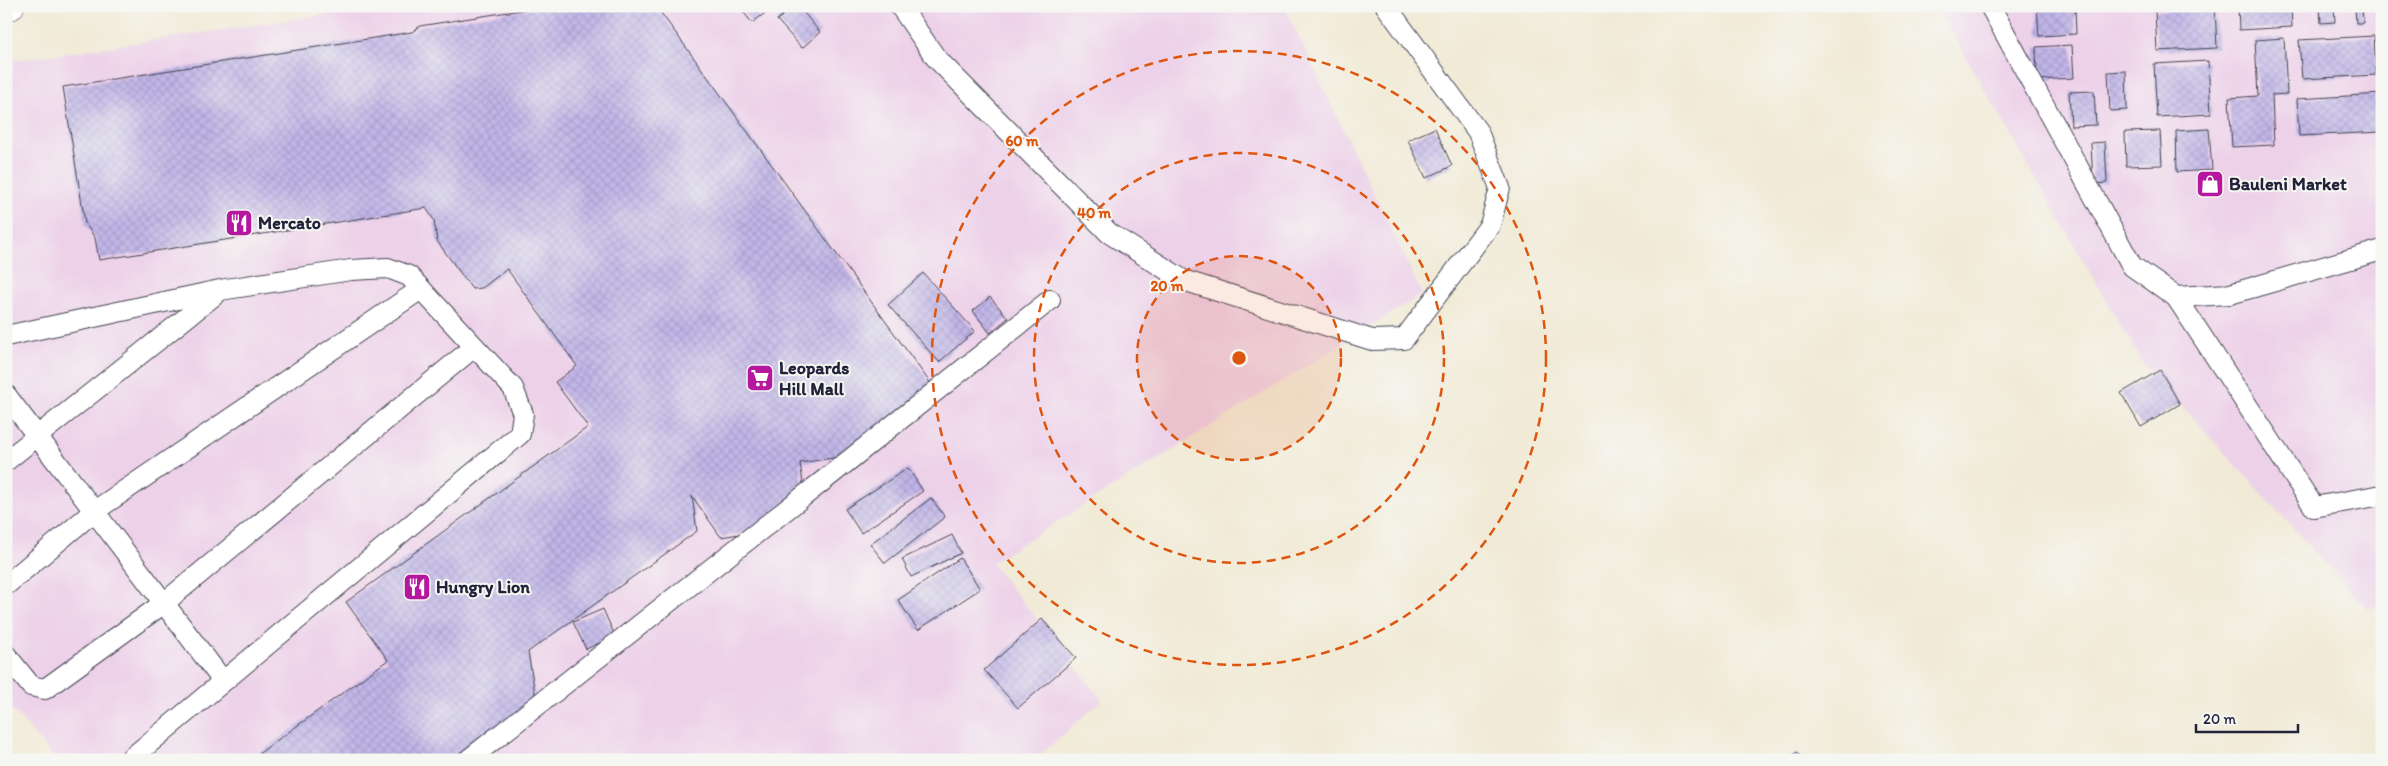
<svg xmlns="http://www.w3.org/2000/svg" width="2388" height="766" font-family="Itim,sans-serif">
<style>
.built{fill:#edd1e9}
.building{fill:url(#building-cross-hatch)}
.lines{fill:none;stroke-linecap:round;stroke-linejoin:round}
.lane-casing{stroke:#414052;stroke-width:22}
.secondary-casing{stroke:#414052;stroke-width:29}
.lane{stroke:#fff;stroke-width:20}
.secondary{stroke:#fff;stroke-width:28}
.ring{fill:none;stroke:#de560e;stroke-width:2.5;stroke-dasharray:9 6}
.labels{text-anchor:middle;stroke-width:4;stroke-linejoin:round;paint-order:stroke}
.poi-label{font-size:18px;font-weight:bold;fill:#22223b;stroke:#f6f6f2;text-anchor:start}
.centre{fill:#de560e;stroke:#f6f6f2;stroke-width:2.5}
.ring-label{font-size:15px;text-anchor:middle;font-weight:bold;fill:#de560e;stroke:#f6f6f2;stroke-width:4;stroke-linejoin:round;paint-order:stroke}
</style>
<defs>
<pattern id="building-cross-hatch" width="8" height="8" patternUnits="userSpaceOnUse" patternTransform="scale(1.25)"><rect width="8" height="8" fill="#c1b6e8"/><path d="M0 0l8 8M0 8l8-8" fill="none" stroke="#a69cc8"/></pattern>
</defs>
<rect width="100%" height="100%" fill="#f6f6f2"/>
<filter id="ink" filterUnits="userSpaceOnUse"><feTurbulence type="fractalNoise" baseFrequency=".02" numOctaves="2"/><feDisplacementMap in="SourceGraphic" scale="10" xChannelSelector="R" yChannelSelector="G"/><feConvolveMatrix kernelMatrix="1 2 1 2 8 2 1 2 1" color-interpolation-filters="sRGB"/></filter>
<filter id="wash" filterUnits="userSpaceOnUse"><feTurbulence type="fractalNoise" baseFrequency=".0096" numOctaves="4" result="noise"/><feDisplacementMap in="SourceGraphic" scale="20" xChannelSelector="R" yChannelSelector="G"/><feGaussianBlur stdDeviation="1.12" result="paint"/><feColorMatrix in="noise" values="0 0 0 0 0 0 0 0 0 0 0 0 0 0 0 0 0 1.4 0 .05"/><feComposite in="paint" operator="in"/></filter>
<g filter="url(#wash)">
<rect width="100%" height="100%" fill="#f1ead6"/>
<g class="built">
<path d="M384,6H1284L1422,294L991,563L1102,700L1034,760H56L6,702V62Z"/>
<path d="M1937,6H2382V604L2367,609L2141,361Z"/>
</g>
<g id="blocks">
<g class="building">
<path d="M546,6H656L934,388L839,457L800,463L804,490L745,533L721,537L692,496L697,531L528,652L536,700L453,760H250L388,660L346,602L588,427L555,382L577,366L507,269L482,288L472,289L437,241L434,220L426,208L99,260L95,238L85,223L63,87L412,32L420,26Z"/>
<path d="M739,6H766L769,10L752,23Z"/>
<path d="M794,6H798L820,32L802,48L777,20Z"/>
<path d="M2037,6H2075L2076,34L2039,36Z"/>
<path d="M2238,6H2291L2292,27L2239,30Z"/>
<path d="M2320,6H2334L2335,22L2321,23Z"/>
<path d="M2355,6H2362L2363,23H2356Z"/>
<path d="M2215,8L2217,48L2157,51L2155,11Z"/>
<path d="M2374,36L2376,75L2302,79L2299,40Z"/>
<path d="M2284,38L2287,94L2272,95L2274,145L2232,147L2229,98L2258,96L2255,40Z"/>
<path d="M2072,45L2074,78L2037,80L2036,47Z"/>
<path d="M2208,61L2211,114L2157,117L2154,64Z"/>
<path d="M2126,71L2127,110L2110,111L2108,72Z"/>
<path d="M2094,91L2096,125L2071,126L2069,92Z"/>
<path d="M2382,94V132L2299,136L2297,99Z"/>
<path d="M1435,128L1452,166L1426,178L1408,140Z"/>
<path d="M2209,129L2212,170L2177,172L2176,131Z"/>
<path d="M2160,131L2162,165L2126,166L2125,132Z"/>
<path d="M2105,142L2107,183L2093,184L2091,143Z"/>
<path d="M923,273L975,331L939,362L888,305Z"/>
<path d="M990,297L1008,318L990,333L973,311Z"/>
<path d="M2160,370L2180,404L2141,427L2121,393Z"/>
<path d="M908,468L923,491L861,533L845,509Z"/>
<path d="M931,498L945,517L885,563L870,544Z"/>
<path d="M952,535L961,553L911,577L902,559Z"/>
<path d="M960,558L980,589L918,630L898,600Z"/>
<path d="M603,609L615,636L586,649L573,622Z"/>
<path d="M1042,619L1076,658L1018,708L984,670Z"/>
<path d="M1797,752L1803,760H1787Z"/>
</g>
</g>
</g>
<g filter="url(#ink)">
<use href="#blocks" fill-opacity="0" stroke="#414052" stroke-width="1"/>
<g class="lines">
<g class="lane-casing">
<g id="lane">
<path d="M900,6L936,58L1109,233L1183,280L1372,340L1404,339L1490,225L1500,188L1478,132L1386,6"/>
<path d="M1990,6L2132,266L2176,297L2230,294L2382,250"/>
<path d="M2176,297L2314,507L2382,495"/>
<path d="M6,336L220,290L351,270L388,268L409,276L513,388L523,414L520,434L129,760"/>
<path d="M6,395L223,681"/>
<path d="M6,461L216,294"/>
<path d="M6,585L93,512L421,289"/>
<path d="M6,655L31,686L45,689L164,603L474,347"/>
<path d="M468,760L833,473L1050,300"/>
</g>
</g>
<g class="secondary-casing">
<path id="secondary" d="M6,7L10,6"/>
</g>
<use href="#lane" class="lane"/>
<use href="#secondary" class="secondary"/>
</g>
</g>
<circle cx="1239" cy="358" r="102" fill="#de560e" fill-opacity=".12"/>
<g class="ring">
<circle cx="1239" cy="358" r="102"/>
<circle cx="1239" cy="358" r="205"/>
<circle cx="1239" cy="358" r="307"/>
</g>
<defs>
<g id="shop-square" transform="scale(1.4375)"><rect x="-9" y="-9" width="18" height="18" rx="4" fill="#b5179e" stroke="#f6f6f2"/><path d="M-5-2.5h2.3a2.7 3.5 0 0 1 5.4 0H5L5.5 6h-11ZM-1.5-2.5h3a1.5 2.3 0 0 0-3 0Z" fill="#fff"/></g>
<g id="restaurant-square" transform="scale(1.4375)"><rect x="-9" y="-9" width="18" height="18" rx="4" fill="#b5179e" stroke="#f6f6f2"/><path d="M-5-6h1v4h1v-4h1v4h1v-4h1v5L-1.5 .5V6h-2V.5L-5-1ZM5-6V6H3V1.5H1.5Q1.5-4 5-6Z" fill="#fff"/></g>
<g id="supermarket-square" transform="scale(1.4375)"><rect x="-9" y="-9" width="18" height="18" rx="4" fill="#b5179e" stroke="#f6f6f2"/><path d="M-6-5.5h2.5l.6 2H6L4.5 2H-2.5L-4.4-4H-6ZM-1.5 3.2a1.3 1.3 0 1 0 .1 0ZM3 3.2a1.3 1.3 0 1 0 .1 0Z" fill="#fff"/></g>
</defs>
<g fill-rule="evenodd">
<use href="#shop-square" x="2210" y="184"/>
<use href="#restaurant-square" x="239" y="223"/>
<use href="#supermarket-square" x="760" y="378"/>
<use href="#restaurant-square" x="417" y="587"/>
</g>
<g class="labels">
<g class="poi-label">
<text x="2229" y="190">Bauleni Market</text>
<text x="258" y="229">Mercato</text>
<text x="779" y="374">Leopards<tspan x="779" dy="21">Hill Mall</tspan></text>
<text x="436" y="593">Hungry Lion</text>
</g>
</g>
<circle cx="1239" cy="358" r="8" class="centre"/>
<g class="ring-label">
<text x="1022" y="146">60 m</text>
<text x="1094" y="218">40 m</text>
<text x="1167" y="291">20 m</text>
</g>
<rect width="2388" height="766" fill="none" stroke="#f6f6f2" stroke-width="25"/>
<path d="M2196 724v8h102v-8" fill="none" stroke="#22223b" stroke-width="2.5"/>
<text x="2203" y="724" font-size="15" fill="#22223b" stroke="#f6f6f2" stroke-width="4" paint-order="stroke">20 m</text>
</svg>
